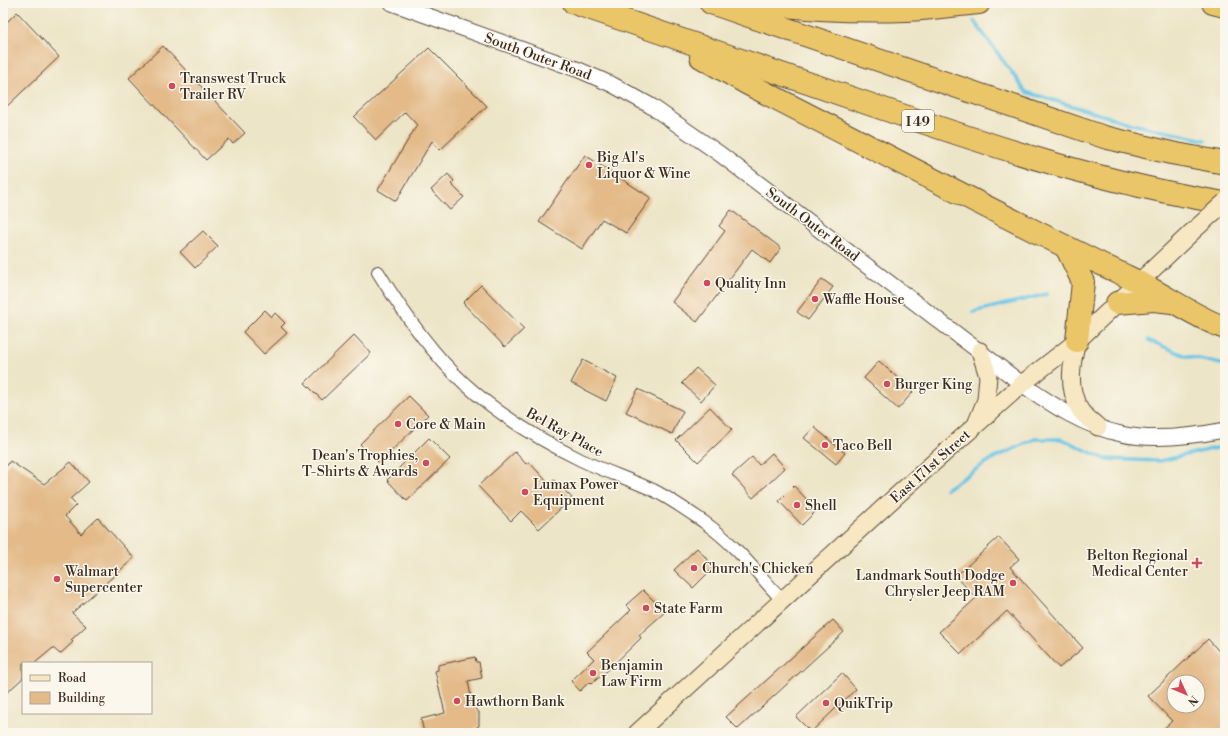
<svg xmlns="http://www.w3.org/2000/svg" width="1228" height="736" font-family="'Libre Bodoni',serif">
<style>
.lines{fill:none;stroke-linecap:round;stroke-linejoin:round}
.stream{stroke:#67c5e5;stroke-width:3.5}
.building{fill:#e3ba88;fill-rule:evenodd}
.minor-casing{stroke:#564637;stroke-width:14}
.tertiary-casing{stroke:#564637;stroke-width:17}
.secondary-casing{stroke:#564637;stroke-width:19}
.motorway-casing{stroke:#564637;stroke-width:24}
.minor{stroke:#fff;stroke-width:12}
.tertiary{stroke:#fff;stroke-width:15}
.secondary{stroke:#f7e8c3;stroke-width:17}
.motorway{stroke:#ebc669;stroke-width:22}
.secondary-bridge-casing{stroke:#564637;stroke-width:19;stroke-linecap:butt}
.secondary-bridge{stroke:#f7e8c3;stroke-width:17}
.poi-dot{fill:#d1495b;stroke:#fbf7ec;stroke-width:1.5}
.labels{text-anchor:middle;stroke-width:3;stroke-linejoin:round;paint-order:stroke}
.shield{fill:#fbf7ec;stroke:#75685c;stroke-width:1}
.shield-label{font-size:13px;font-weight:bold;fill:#3b2a1e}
.street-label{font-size:14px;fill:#3b2a1e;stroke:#fbf7ec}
.poi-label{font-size:14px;fill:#3b2a1e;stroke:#fbf7ec;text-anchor:start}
</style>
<rect width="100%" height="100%" fill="#fbf7ec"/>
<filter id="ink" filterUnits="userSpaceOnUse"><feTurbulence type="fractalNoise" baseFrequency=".025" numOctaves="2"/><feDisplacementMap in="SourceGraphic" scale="8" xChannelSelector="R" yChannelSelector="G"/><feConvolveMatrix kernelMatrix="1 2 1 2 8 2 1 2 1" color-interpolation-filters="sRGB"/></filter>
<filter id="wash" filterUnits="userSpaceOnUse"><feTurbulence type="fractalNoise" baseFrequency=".012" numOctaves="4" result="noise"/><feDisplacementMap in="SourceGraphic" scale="16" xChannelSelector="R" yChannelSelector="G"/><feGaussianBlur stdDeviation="0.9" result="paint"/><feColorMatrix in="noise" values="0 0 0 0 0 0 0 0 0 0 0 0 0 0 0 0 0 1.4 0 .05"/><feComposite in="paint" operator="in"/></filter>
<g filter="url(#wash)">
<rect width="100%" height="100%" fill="#ede5c7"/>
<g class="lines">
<g class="stream">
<path d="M974,21L1026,92L1132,124L1205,140"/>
<path d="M973,312L1047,294"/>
<path d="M1148,340L1186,356L1225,365"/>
<path d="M946,489L992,459L1035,439H1062L1105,459L1160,461L1225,446"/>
</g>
</g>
<g id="blocks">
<g class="building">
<path d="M17,12L59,57L3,110V26Z"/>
<path d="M163,46L245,133L233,144L229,139L206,160L129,78Z"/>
<path d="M429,48L487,106L440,150L432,141L396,201L378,190L417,125L405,112L376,140L354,117Z"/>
<path d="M585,155L651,198L626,233L602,219L582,249L539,222Z"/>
<path d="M448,174L454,181L451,184L464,197L450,210L431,190Z"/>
<path d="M731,210L781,248L770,263L752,249L697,322L672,302L725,231L719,226Z"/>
<path d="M203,231L218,246L195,268L180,252Z"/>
<path d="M822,279L833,287L808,320L797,312Z"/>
<path d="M481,285L524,329L505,347L463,303Z"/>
<path d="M265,310L272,317L275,313L285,323L281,327L287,333L264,354L243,332Z"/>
<path d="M354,335L371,353L322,400L305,383Z"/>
<path d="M583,360L617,378L606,401L571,383Z"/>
<path d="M879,361L913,392L898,409L864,378Z"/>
<path d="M696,368L715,385L701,401L682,383Z"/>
<path d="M638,389L683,411L672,434L626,412Z"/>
<path d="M409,396L428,415L379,463L360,444Z"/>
<path d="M710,407L732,430L698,462L676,440Z"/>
<path d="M814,427L845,453L836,464L804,438Z"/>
<path d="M429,438L450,459L407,501L387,480Z"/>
<path d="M515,452L526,464L529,462L549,484L554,480L572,498L539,529L521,511L511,521L478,486Z"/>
<path d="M772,453L785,468L753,498L732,475L752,457L759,465Z"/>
<path d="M10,461L44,484L71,462L89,482L70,499L76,505L65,516L81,534L98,518L134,558L72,613L86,626L71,640L73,642L60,654L53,648L35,663H23V678L3,696V471Z"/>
<path d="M794,486L817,510L802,525L779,501Z"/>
<path d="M999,537L1019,559L1010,567L1083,648L1059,668L1007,611L961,654L939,632L976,598L956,576Z"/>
<path d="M697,548L714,567L693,588L674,570Z"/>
<path d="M643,590L665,612L639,635L641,638L607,671L591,684L589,682L580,691L571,681L594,659L587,652L631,610L626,605Z"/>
<path d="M833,620L844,632L738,729L726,717Z"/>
<path d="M1208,639L1225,658V733H1159L1172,721L1148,696ZM1174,682H1198V706H1174Z"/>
<path d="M475,657L476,662H479L482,678L468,681L473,707L479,712V726L475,728L477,733H424L421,719L445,713L435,671L438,670V665Z"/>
<path d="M842,673L856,689L811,732L796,717Z"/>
</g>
</g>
</g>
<g filter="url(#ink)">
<use href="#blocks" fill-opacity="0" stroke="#564637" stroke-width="1"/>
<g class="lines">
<g class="minor-casing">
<path id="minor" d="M378,272C402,311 431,353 465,384C498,414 540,440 581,460C604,471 629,479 653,490C671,499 688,511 704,522C735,544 758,574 783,601"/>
</g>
<g class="tertiary-casing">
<path id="tertiary" d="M392,3L579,70L613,85L651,106L720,154L1022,384C1052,405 1084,426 1121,434C1152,441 1194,436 1225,430"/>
</g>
<g class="secondary-casing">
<g id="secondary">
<path d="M1077,341C1071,364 1067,388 1080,410C1084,416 1093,422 1098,427"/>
<path d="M977,422L986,400L988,376L980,351"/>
<path d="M637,733L904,489L1022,384L1077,341L1192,232"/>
</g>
</g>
<g class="motorway-casing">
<g id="motorway">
<path d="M574,3C673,37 773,71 872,105C989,145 1102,183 1225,203"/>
<path d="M711,3L1104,137L1171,153L1225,163"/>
<path d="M756,3C805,9 856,12 906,10C930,9 955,5 979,3"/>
<path d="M1213,3L1225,6"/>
<path d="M701,57L748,84C874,148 998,215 1126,276C1160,291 1190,315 1225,328"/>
<path d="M1066,247L1083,282L1077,341"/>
<path d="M1117,303L1154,300L1172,302"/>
</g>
</g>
<use href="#minor" class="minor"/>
<use href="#tertiary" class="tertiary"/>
<use href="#secondary" class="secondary"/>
<use href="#motorway" class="motorway"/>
<g class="secondary-bridge-casing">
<path id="secondary-bridge" d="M1192,232L1225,202"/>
</g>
<use href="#secondary-bridge" class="secondary-bridge"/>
</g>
</g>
<g class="poi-dot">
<circle cx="172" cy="86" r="4"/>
<circle cx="589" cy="165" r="4"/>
<circle cx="707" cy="283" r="4"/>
<circle cx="815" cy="299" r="4"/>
<circle cx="887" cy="384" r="4"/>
<circle cx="398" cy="424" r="4"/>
<circle cx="825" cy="445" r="4"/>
<circle cx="426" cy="463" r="4"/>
<circle cx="525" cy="492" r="4"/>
<circle cx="797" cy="505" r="4"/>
<path d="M1195 557h4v4h4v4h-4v4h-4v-4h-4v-4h4z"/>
<circle cx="694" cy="568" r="4"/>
<circle cx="57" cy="579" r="4"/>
<circle cx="1013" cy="583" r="4"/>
<circle cx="646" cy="608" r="4"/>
<circle cx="593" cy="673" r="4"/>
<circle cx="457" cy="701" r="4"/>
<circle cx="826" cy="703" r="4"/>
</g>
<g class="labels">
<rect class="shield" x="902" y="110" width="32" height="22" rx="3"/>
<g class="shield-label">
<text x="918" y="126">I 49</text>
</g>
<g class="street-label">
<text transform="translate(538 56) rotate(20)" y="5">South Outer Road</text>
<text transform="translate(813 224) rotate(37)" y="5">South Outer Road</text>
<text transform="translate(565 432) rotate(29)" y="5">Bel Ray Place</text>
<text transform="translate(930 466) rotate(-42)" y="5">East 171st Street</text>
</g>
<g class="poi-label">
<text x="180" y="83">Transwest Truck<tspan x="180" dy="16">Trailer RV</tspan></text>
<text x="597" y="162">Big Al's<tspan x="597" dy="16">Liquor &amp; Wine</tspan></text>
<text x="715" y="288">Quality Inn</text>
<text x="823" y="304">Waffle House</text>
<text x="895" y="389">Burger King</text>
<text x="406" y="429">Core &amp; Main</text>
<text x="833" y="450">Taco Bell</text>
<text x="418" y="460" text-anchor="end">Dean's Trophies,<tspan x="418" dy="16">T-Shirts &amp; Awards</tspan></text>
<text x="533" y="489">Lumax Power<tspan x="533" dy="16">Equipment</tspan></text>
<text x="805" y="510">Shell</text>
<text x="1188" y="560" text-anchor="end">Belton Regional<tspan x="1188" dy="16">Medical Center</tspan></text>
<text x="702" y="573">Church's Chicken</text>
<text x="65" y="576">Walmart<tspan x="65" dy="16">Supercenter</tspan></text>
<text x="1005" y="580" text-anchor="end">Landmark South Dodge<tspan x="1005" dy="16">Chrysler Jeep RAM</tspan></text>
<text x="654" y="613">State Farm</text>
<text x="601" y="670">Benjamin<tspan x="601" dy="16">Law Firm</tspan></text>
<text x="465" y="706">Hawthorn Bank</text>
<text x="834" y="708">QuikTrip</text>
</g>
</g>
<rect width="1228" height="736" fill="none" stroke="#fbf7ec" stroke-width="16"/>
<rect x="22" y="662" width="130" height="52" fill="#fbf7ec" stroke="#aea59a"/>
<rect x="30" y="675" width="20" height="6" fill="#f7e8c3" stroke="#aea59a"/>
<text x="58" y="682" font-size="12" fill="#3b2a1e">Road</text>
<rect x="30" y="692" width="20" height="12" fill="#e3ba88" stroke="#aea59a"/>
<text x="58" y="702" font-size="12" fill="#3b2a1e">Building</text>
<g transform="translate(1186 694) rotate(134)"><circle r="19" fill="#fbf7ec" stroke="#aea59a"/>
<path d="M0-3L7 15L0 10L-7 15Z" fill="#d1495b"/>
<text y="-6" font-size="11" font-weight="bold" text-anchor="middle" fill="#3b2a1e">N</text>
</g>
</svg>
